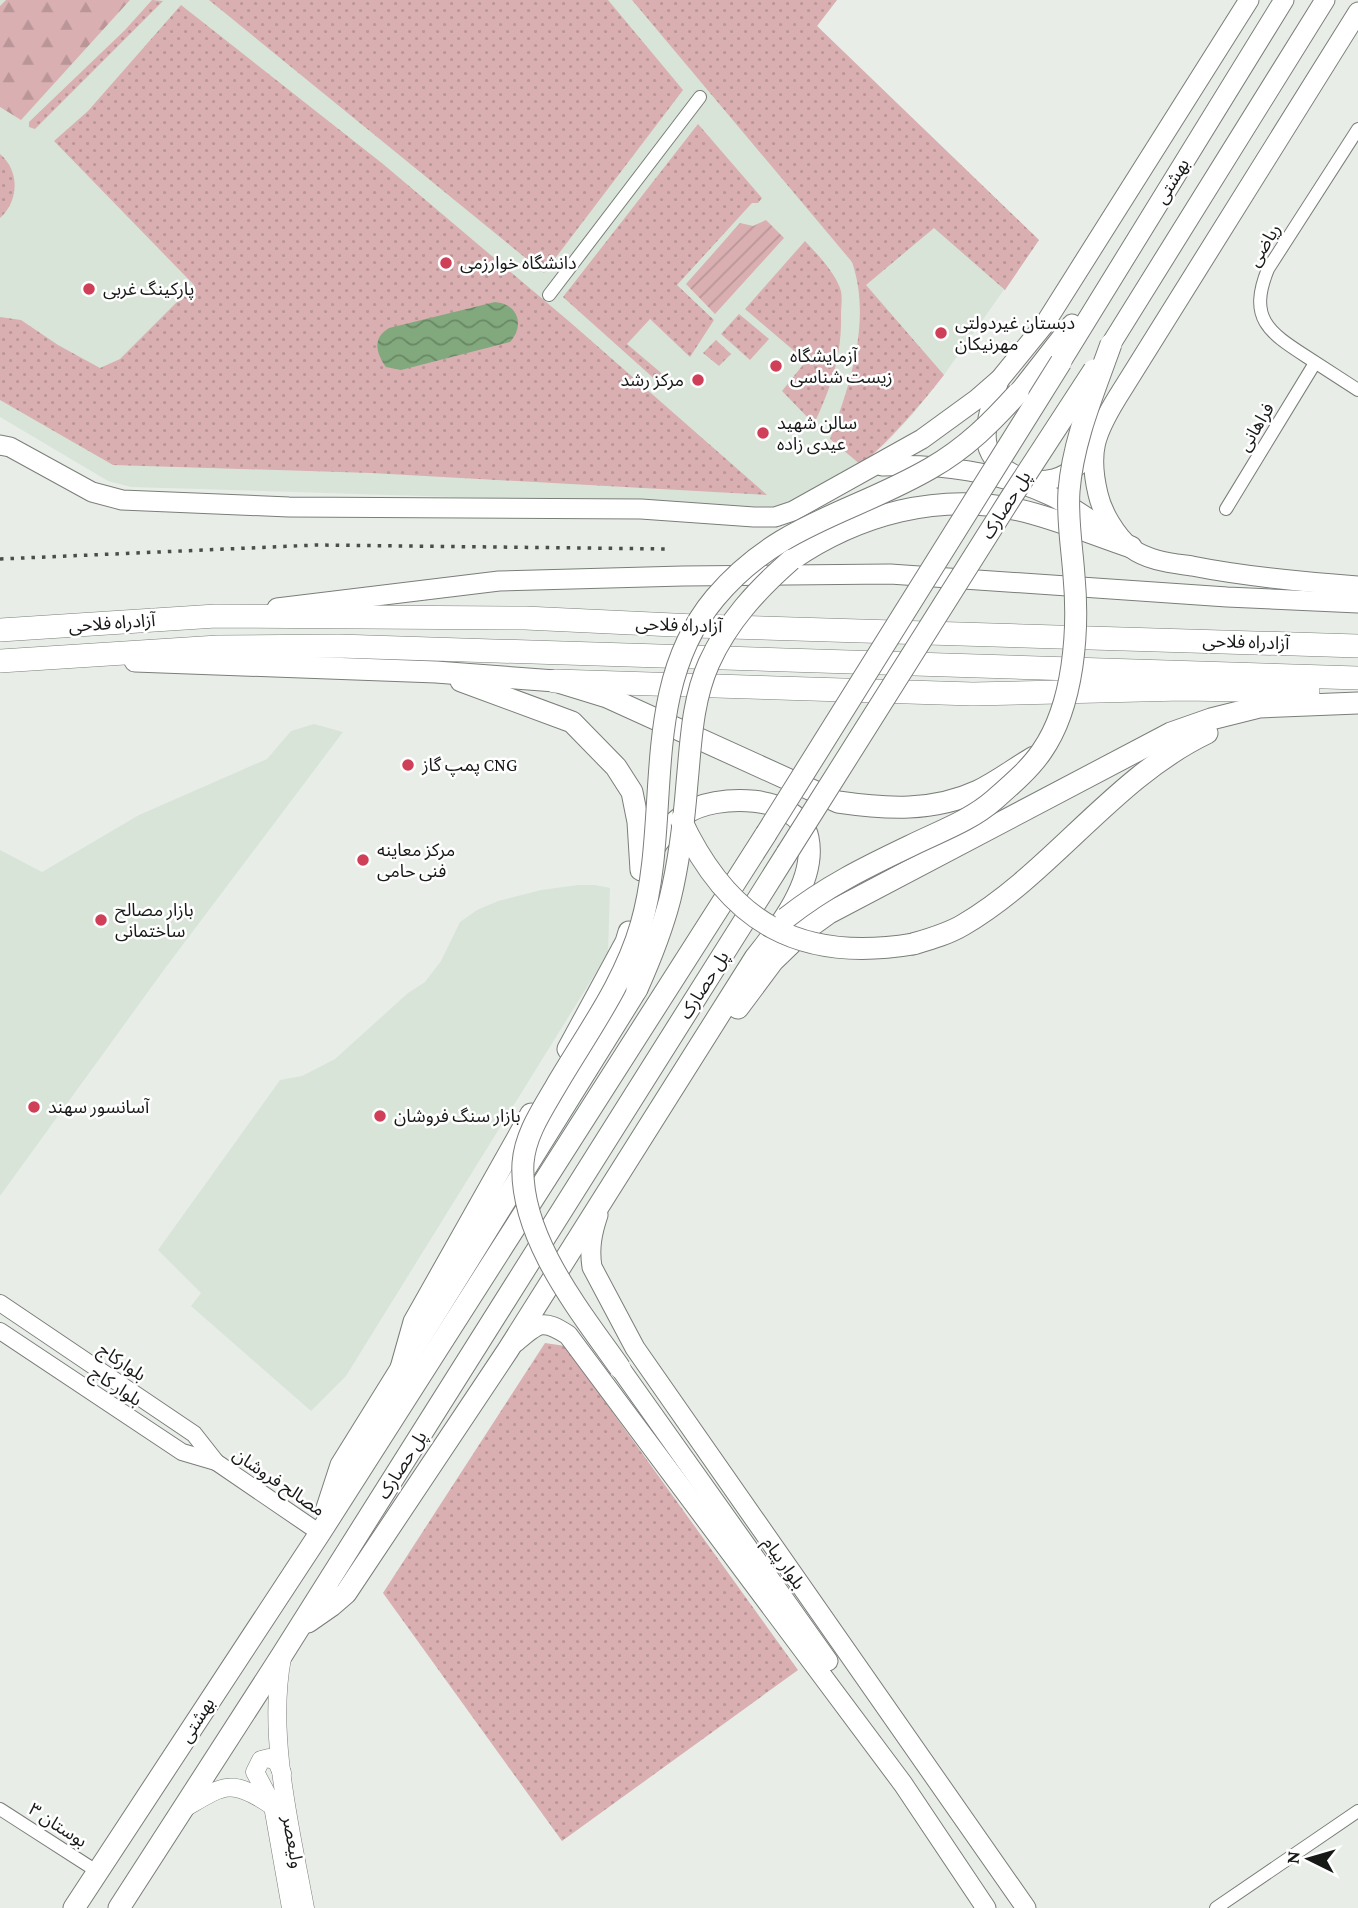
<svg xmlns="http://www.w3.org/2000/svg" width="1358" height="1908" font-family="'Crimson Pro','Noto Sans Arabic',serif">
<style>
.built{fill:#d9e4d8}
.grass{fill:url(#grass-dots)}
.forest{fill:url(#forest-firs)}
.garden{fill:url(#garden-furrows)}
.water{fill:url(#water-waves)}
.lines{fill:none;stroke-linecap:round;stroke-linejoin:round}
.minor-casing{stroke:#7a7e79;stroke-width:14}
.tertiary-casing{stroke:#7a7e79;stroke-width:18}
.secondary-casing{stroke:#7a7e79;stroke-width:19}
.primary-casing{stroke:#7a7e79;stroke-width:21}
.trunk-casing{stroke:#7a7e79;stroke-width:23}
.motorway-casing{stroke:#7a7e79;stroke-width:24}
.minor{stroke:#fff;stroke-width:12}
.tertiary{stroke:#fff;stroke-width:16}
.secondary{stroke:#fff;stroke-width:18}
.primary{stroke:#fff;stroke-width:19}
.trunk{stroke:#fff;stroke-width:21}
.motorway{stroke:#fff;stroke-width:23}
.rail{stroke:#4a4d4a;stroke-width:3.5;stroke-dasharray:3.5 7;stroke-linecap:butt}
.trunk-bridge-casing{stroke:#7a7e79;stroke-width:23;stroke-linecap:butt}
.trunk-bridge{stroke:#fff;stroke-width:21}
.poi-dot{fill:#cf3f58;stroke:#fff;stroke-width:2.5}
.labels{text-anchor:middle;stroke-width:5;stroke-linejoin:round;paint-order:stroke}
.street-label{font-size:18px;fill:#171917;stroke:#fff}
.poi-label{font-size:18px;fill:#171917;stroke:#fff;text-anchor:start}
</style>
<defs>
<pattern id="grass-dots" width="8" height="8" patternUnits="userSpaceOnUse" patternTransform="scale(1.75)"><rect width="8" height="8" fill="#d9afb1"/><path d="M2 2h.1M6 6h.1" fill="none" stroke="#ba9698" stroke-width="1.8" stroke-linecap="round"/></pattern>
<pattern id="forest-firs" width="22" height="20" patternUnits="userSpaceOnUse" patternTransform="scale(1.75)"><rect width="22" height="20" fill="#d9afb1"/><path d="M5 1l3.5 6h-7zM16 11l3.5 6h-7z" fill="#ba9698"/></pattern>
<pattern id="garden-furrows" width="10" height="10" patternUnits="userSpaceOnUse" patternTransform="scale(1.75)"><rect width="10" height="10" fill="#d9afb1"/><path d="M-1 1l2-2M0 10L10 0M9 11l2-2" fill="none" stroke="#ba9698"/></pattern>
<pattern id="water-waves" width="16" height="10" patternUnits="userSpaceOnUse" patternTransform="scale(1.75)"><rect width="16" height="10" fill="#82a87d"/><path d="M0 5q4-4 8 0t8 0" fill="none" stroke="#698865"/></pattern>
</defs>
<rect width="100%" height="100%" fill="#e8ede8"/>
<g class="built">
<path d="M0,0H837L817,26L1039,240L944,375L913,414L887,442L861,465L783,507L131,487L108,481L0,417Z"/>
<path d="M314,724L343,732L166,967L0,1196V850L42,872L139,815L267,759L291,731Z"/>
<path d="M578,885H595L610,888L608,953L346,1376L311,1411L191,1306L201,1293L158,1250L280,1080L302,1076L335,1059L408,993L425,982L441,961L460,922L477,910L498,901L541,890Z"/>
</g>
<g class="grass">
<path d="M152,0L163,1L35,129L29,127V122L125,30Z"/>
<path d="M209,0H608L683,90L544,273Z"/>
<path d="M632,0H837L817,26L1039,240L1005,290L934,228L866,285L944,375C918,408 892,438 861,465L830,439C850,385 872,320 852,262Z"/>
<path d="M181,5L383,164L571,323L767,495L371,473L113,465L0,400V317L21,320L58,345L100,368L120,359L194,285L54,141L88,111Z"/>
<path d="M698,124L762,198L758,203H752L677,285L714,320L690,357L650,319L627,344L673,383L668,391L563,297Z"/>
<path d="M0,154C20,171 19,201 0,218Z"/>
<path d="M805,241C818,255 833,270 840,288C843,296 841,307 841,315C842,355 831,388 814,424L782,391L806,361L745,309Z"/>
<path d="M739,314L769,339L750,360L721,334Z"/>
<path d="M716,340L731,354L719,366L703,353Z"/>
<path d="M545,1343L565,1346L798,1670L562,1841L383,1593Z"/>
</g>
<path class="forest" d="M6,0H130L21,120L0,107V6Z"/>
<path class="garden" d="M766,220L784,238L715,314L686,284L740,223L753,226Z"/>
<path class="water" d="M495,302C518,304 525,325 510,342L401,370L386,367C376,353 372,338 389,328Z"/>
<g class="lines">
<g class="minor-casing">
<g id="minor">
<path d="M1358,129L1268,269C1248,318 1268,332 1307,357C1324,368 1341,379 1358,390"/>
<path d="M549,295L700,97"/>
<path d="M1226,509L1315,363"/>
<path d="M0,1809L98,1872"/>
<path d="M1216,1908L1358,1811"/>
</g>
</g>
<g class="tertiary-casing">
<g id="tertiary">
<path d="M0,1303L194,1434L216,1462L320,1533"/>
<path d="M0,1331L182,1452L216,1462"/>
</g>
</g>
<g class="secondary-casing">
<g id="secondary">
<path d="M282,1658C267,1736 291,1831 305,1908"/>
<path d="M282,1773L277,1762L269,1758L261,1760L255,1772L273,1806L291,1908"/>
<path d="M183,1809C222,1786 230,1777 271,1805"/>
</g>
</g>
<g class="primary-casing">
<g id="primary">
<path d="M1358,12L1117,398C1095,434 1088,452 1098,494C1102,512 1116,536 1131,548C1148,561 1172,563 1192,566C1247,577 1303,582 1358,586"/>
<path d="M1111,344L1325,0"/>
<path d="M1061,362L1284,0"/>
<path d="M999,380C994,398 983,424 987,444C994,471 1027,485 1053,479C1064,477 1072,470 1081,463"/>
<path d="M1018,393L1072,324"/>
<path d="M0,445L10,447L92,492L122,500L289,507L641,509L754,517H775L793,511L922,439L977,399L1000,379L1044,325L1249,0"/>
<path d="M882,466C938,463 1000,472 1051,496C1074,507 1095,523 1115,537"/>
<path d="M277,608L499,581L683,576L890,574L1227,597L1358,603"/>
<path d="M598,1215C592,1233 589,1248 592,1267L635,1348L1026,1908"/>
<path d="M516,1342C538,1323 542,1318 568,1335L903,1784L986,1908"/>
<path d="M620,1368L828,1661"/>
</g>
</g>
<g class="trunk-casing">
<g id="trunk">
<path d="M791,560C858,514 939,492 1019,510C1055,518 1095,535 1131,547"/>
<path d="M135,661L436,672L555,681L607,697L838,802C886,809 933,812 978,791C997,782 1015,768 1034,757"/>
<path d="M461,681L572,722L616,767L632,792L638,822L641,870"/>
<path d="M913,944C930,939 948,934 963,925C1053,872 1113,778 1207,733"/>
<path d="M738,1008L773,961L804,931L829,913L1171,733L1211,719L1259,707L1358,703"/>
<path d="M568,1049L626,942L629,932"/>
<path d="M401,1368L414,1322L531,1114"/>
<path d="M326,1511L341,1465L637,989"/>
<path d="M308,1622L331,1606L346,1593L508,1350L755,958C779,928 817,880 808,838C799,793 715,793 685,814C671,824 659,839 650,854"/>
<path d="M74,1908L320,1533L766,834"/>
<path d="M119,1908L282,1655L787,853"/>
</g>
</g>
<g class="motorway-casing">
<g id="motorway">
<path d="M0,630L216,616L525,618L695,626L1358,646"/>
<path d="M0,661L218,647L338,646L1358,678"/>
<path d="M555,681L973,694L1183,689L1308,691"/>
</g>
</g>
<use href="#minor" class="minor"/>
<use href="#tertiary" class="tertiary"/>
<use href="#secondary" class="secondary"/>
<use href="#primary" class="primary"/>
<use href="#trunk" class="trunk"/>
<use href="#motorway" class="motorway"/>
<path class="rail" d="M0,559L317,545L671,549"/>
<g class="trunk-bridge-casing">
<g id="trunk-bridge">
<path d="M681,820C729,923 800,963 913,944"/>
<path d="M766,834L1061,362"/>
<path d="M787,853L1012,496L1094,370"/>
<path d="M786,918C825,887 866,867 910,846C938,832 970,821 994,800C1010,786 1030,769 1042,751C1074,705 1079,630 1074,576C1072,547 1067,520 1069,491C1073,440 1094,392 1111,344"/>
<path d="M637,989C650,960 662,930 670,899C679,862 684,821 687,783C691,742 692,701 709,663C728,621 757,590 791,560"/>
<path d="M620,1368C580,1311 519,1237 523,1163C525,1135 542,1110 556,1086C587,1033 624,984 641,925C672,818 638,690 715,598C778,523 852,514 931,468C966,448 992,422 1018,393"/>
</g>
</g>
<use href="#trunk-bridge" class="trunk-bridge"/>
</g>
<g class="poi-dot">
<circle cx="446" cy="263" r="7"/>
<circle cx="89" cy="289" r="7"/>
<circle cx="941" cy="333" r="7"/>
<circle cx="776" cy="366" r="7"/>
<circle cx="698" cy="380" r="7"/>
<circle cx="763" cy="433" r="7"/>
<circle cx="408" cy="765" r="7"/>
<circle cx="363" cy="860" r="7"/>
<circle cx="101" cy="920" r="7"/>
<circle cx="34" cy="1107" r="7"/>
<circle cx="380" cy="1116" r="7"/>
</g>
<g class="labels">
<g class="street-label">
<text transform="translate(1172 181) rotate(-59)" y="6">بهشتى</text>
<text transform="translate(1264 245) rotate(-59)" y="6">ریاضی</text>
<text transform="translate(1256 427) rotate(-59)" y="6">فراهانی</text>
<text transform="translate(1006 505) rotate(-58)" y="6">پل حصارک</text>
<text transform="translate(112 623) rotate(-4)" y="6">آزادراه فلاحی</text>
<text transform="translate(679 625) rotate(2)" y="6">آزادراه فلاحی</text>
<text transform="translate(1246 642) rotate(2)" y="6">آزادراه فلاحی</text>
<text transform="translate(704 985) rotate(-58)" y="6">پل حصارک</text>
<text transform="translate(122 1362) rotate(34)" y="6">بلوارکاج</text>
<text transform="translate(116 1386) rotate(33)" y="6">بلوار کاج</text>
<text transform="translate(402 1465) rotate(-58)" y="6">پل حصارک</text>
<text transform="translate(279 1482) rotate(34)" y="6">مصالح فروشان</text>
<text transform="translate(784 1563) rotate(55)" y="6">بلوار پیام</text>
<text transform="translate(197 1720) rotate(-58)" y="6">بهشتی</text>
<text transform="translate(58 1825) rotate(33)" y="6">بوستان ۳</text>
<text transform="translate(293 1842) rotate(80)" y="6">ولیعصر</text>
</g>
<g class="poi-label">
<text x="460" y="269">دانشگاه خوارزمی</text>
<text x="103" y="295">پارکینگ غربی</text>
<text x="955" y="329">دبستان غیردولتی<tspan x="955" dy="21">مهرنیکان</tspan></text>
<text x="790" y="362">آزمایشگاه<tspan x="790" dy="21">زیست شناسی</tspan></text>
<text x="684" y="386" text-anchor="end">مرکز رشد</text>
<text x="777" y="429">سالن شهید<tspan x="777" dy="21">عیدی زاده</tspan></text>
<text x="422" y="771">پمپ گاز CNG</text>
<text x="377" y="856">مرکز معاینه<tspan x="377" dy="21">فنی حامی</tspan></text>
<text x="115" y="916">بازار مصالح<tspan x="115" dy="21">ساختمانی</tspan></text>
<text x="48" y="1113">آسانسور سهند</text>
<text x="394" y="1122">بازار سنگ فروشان</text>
</g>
</g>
<g transform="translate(1309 1859) rotate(275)" stroke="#ffffff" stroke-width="5" paint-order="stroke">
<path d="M0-5L12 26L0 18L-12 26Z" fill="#171917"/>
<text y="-10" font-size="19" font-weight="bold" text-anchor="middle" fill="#171917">N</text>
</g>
</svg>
